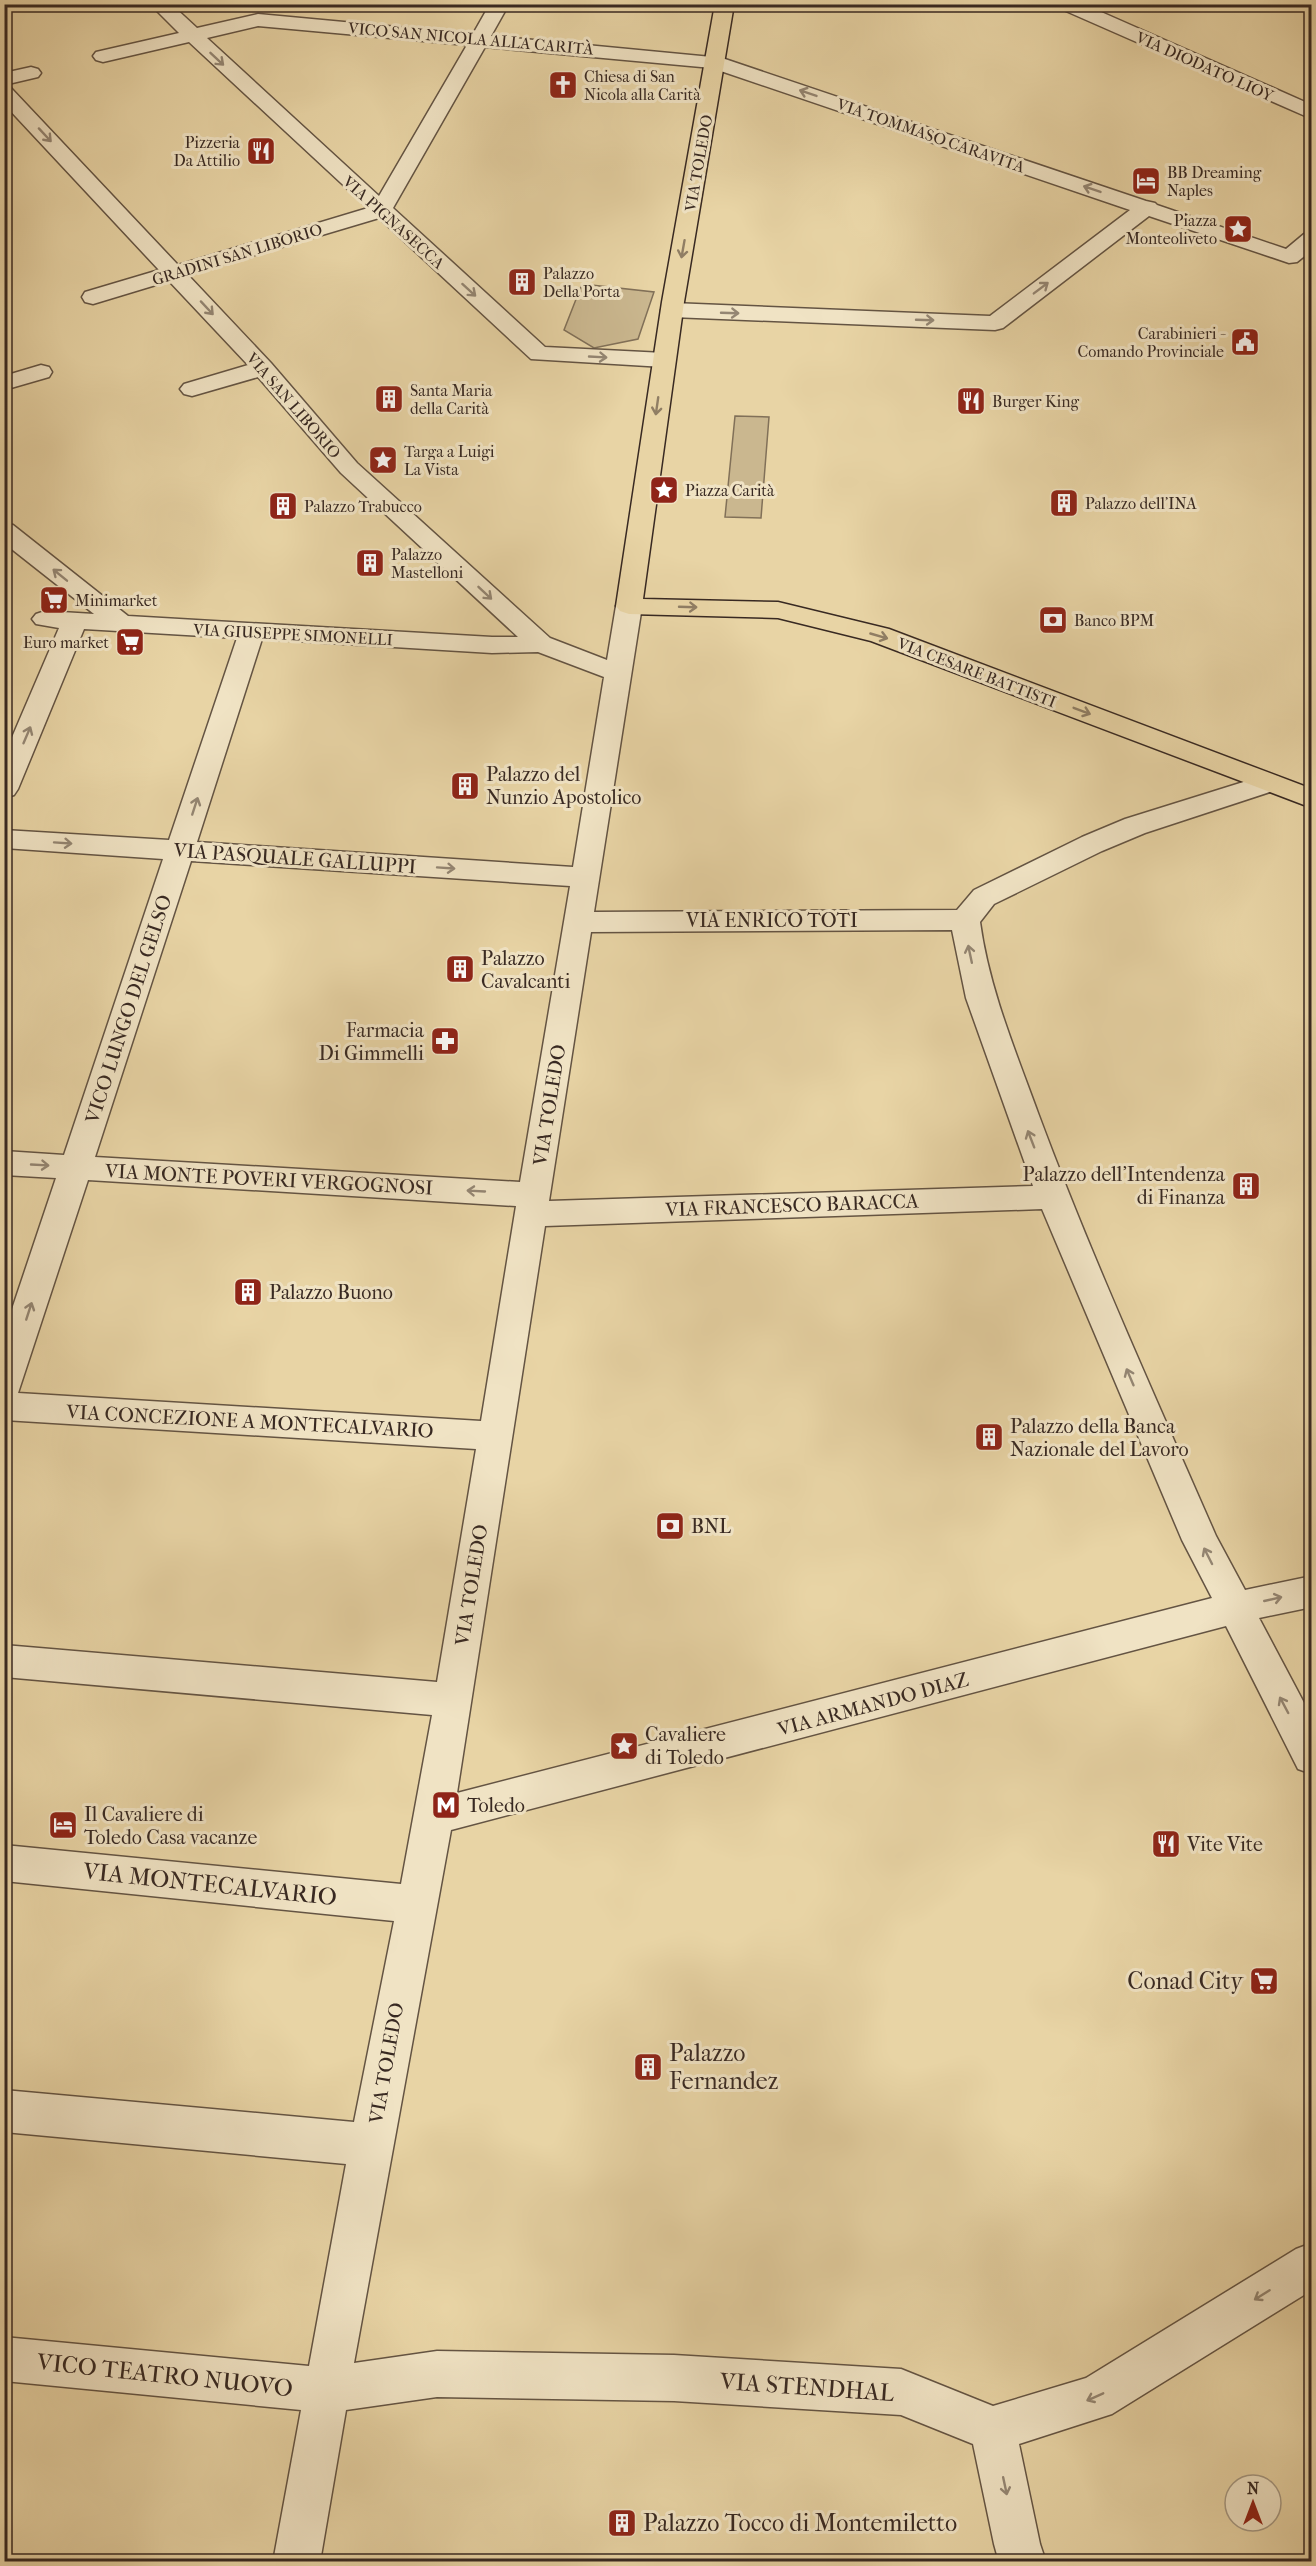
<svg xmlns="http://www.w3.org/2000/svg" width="1316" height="2566" font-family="'IM FELL French Canon',serif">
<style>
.green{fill:#cab78f;stroke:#817058;stroke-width:1.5}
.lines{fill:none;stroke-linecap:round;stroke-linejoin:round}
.minor-casing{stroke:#645443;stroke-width:3}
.major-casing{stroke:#382922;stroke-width:3}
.minor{fill:#f0e3c4;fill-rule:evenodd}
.major{fill:#e8d4a5;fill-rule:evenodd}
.oneway{stroke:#948673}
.oneway2{stroke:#907e64}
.labels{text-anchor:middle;stroke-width:6;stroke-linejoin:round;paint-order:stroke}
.far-street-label{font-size:16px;fill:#382922;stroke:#f0e3c4}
.far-poi-label{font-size:16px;fill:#382922;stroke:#f0e3c4;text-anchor:start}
.poi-label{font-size:20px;fill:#382922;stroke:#f0e3c4;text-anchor:start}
.street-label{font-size:20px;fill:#382922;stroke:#f0e3c4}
.near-street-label{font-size:24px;fill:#382922;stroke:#f0e3c4}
.near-poi-label{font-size:24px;fill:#382922;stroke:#f0e3c4;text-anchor:start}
</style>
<rect width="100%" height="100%" fill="#e8d4a5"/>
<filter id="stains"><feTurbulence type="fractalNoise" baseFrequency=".00333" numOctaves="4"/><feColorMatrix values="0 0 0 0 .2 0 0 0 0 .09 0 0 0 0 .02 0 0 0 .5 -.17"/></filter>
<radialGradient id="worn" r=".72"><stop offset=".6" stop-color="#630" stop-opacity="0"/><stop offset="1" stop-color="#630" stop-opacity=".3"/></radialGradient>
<g class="green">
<path d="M582,284L654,292L638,339L594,348L564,330Z"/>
<path d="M735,416L769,417L761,518L725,517Z"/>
</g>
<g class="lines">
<g class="minor-casing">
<g id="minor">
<path d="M150,4H171L197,28L258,14L473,34L490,4H509L491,36L722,58L1146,201L1155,203L1157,205L1286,249L1304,234L1312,233V250L1297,262L1289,263L1149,216L1003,328L995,330L672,317L664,315L661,310L664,305L672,303L990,316L1130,210L712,68L485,47L393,208L545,347L664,353L672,355L675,360L672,365L664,367L531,359L379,218L188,275L271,363L357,463L550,638L607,660L616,606L620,601L629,598L638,601L642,606L594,912L957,910L974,890L1082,837L1125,819L1269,774L1279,777L1283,783L1279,789L1145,833L1102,851L994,904L980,922C989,988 1015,1050 1038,1113C1091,1256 1155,1396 1216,1536L1245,1590L1312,1576V1607L1259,1618L1312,1718V1774L1298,1769L1226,1626L451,1830L354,2363L437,2351L674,2355L901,2369L993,2406L1086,2378L1296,2249L1312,2243V2290L1112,2414L1019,2444L1040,2544L1046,2562H999L994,2544L973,2444L901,2415L674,2401L437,2397L346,2410L320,2562H273L301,2410L4,2381V2337L309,2366L346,2164L4,2132V2090L354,2122L394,1921L4,1881V1845L401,1884L432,1715L4,1677V1645L437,1682L476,1449L4,1420V1333L56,1178L4,1175V1151L64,1155L163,859L4,848V830L169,840L237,638L84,629L18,789L14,795L4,798V756L59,628L36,624L32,619L36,614L45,611L94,614L4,543V523L13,525L128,616L492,637H518L341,473L258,377L192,396L184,394L180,389L184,384L248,365L169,281L93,304L85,302L82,297L85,292L159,270L4,104V86L11,88L178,265L368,208L189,42L103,62L96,60L93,56L96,52L179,33ZM258,26L467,45L379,196L207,38ZM262,639L492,653L538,652L604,677L573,867L197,842ZM191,861L570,886L520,1182L95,1157ZM952,930L966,998L1033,1186L549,1201L591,932ZM88,1180L516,1206L481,1421L18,1393ZM1042,1209L1182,1540L1212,1598L457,1793L545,1226Z"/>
<path d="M1057,4H1083L1312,105V119L1059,8Z"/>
<path d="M31,67L38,69L41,73L38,77L4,85V73Z"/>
<path d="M41,365L49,367L52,372L49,377L4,390V376Z"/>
</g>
</g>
<g class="major-casing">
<path id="major" d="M715,4H734L684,302L643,599L778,602L889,629L1312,789V808L871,641L778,618L629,614L620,611L616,606L662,302Z"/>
</g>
<use href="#minor" class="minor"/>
<use href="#major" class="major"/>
</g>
<defs><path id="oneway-shaft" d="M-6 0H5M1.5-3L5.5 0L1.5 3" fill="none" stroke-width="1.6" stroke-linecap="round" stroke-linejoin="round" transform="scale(1.5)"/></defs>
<g class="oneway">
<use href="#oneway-shaft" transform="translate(217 59) rotate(43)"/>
<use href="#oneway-shaft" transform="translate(808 93) rotate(-161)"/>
<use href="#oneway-shaft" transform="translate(45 135) rotate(47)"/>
<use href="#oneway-shaft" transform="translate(1092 189) rotate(-161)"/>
<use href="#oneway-shaft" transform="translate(1041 288) rotate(-37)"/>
<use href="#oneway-shaft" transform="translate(469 290) rotate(42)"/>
<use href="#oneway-shaft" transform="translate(207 308) rotate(47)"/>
<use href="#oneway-shaft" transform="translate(730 313) rotate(2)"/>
<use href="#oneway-shaft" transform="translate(925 320) rotate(2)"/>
<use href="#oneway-shaft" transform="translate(598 357) rotate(3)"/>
<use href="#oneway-shaft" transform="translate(60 575) rotate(-141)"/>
<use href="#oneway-shaft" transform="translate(485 593) rotate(43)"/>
<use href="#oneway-shaft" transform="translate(27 735) rotate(-67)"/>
<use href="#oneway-shaft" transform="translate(195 806) rotate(-72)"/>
<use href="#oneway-shaft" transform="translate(63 843) rotate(4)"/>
<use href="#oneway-shaft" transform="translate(446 868) rotate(4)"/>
<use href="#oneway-shaft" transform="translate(970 954) rotate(-102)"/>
<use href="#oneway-shaft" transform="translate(1031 1139) rotate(-111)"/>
<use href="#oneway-shaft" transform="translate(40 1165) rotate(3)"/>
<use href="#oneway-shaft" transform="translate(476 1191) rotate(-177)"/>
<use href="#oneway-shaft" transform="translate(29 1311) rotate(-72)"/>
<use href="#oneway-shaft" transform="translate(1130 1377) rotate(-113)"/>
<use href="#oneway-shaft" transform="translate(1208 1556) rotate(-117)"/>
<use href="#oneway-shaft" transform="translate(1273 1599) rotate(-13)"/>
<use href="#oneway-shaft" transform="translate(1284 1705) rotate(-118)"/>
<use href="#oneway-shaft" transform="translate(1262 2295) rotate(148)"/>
<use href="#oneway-shaft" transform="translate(1095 2397) rotate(156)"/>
<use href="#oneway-shaft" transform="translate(1005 2486) rotate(78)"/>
</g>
<g class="oneway2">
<use href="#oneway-shaft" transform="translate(683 249) rotate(100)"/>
<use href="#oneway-shaft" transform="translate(657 406) rotate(98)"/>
<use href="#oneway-shaft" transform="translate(688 607) rotate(2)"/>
<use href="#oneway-shaft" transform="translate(879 636) rotate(16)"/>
<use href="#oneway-shaft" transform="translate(1082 711) rotate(21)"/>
</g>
<defs>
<g id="church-square" transform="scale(1.5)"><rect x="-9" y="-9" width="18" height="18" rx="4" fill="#8f2418" stroke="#f0e3c4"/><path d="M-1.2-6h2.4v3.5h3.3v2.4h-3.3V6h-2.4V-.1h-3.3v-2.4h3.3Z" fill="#fff"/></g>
<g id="restaurant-square" transform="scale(1.5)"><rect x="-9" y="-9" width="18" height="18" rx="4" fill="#8f2418" stroke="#f0e3c4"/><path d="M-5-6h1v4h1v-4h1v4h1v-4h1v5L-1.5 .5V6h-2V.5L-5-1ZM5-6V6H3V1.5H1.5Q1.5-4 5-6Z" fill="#fff"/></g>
<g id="hotel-square" transform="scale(1.5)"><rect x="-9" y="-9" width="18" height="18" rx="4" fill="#8f2418" stroke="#f0e3c4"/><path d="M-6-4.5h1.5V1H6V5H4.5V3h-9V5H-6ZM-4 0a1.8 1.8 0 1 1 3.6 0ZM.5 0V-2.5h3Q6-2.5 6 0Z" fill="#fff"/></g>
<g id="sight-square" transform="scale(1.5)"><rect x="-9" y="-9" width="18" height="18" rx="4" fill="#8f2418" stroke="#f0e3c4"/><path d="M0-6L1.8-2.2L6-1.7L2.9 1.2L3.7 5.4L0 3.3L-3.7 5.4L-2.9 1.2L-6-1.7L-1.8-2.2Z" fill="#fff"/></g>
<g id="building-square" transform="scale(1.5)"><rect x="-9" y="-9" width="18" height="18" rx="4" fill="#8f2418" stroke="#f0e3c4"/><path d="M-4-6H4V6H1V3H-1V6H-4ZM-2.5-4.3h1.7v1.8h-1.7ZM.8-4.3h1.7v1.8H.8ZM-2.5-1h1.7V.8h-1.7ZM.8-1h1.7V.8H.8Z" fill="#fff"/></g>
<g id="civic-square" transform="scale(1.5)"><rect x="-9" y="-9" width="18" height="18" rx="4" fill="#8f2418" stroke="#f0e3c4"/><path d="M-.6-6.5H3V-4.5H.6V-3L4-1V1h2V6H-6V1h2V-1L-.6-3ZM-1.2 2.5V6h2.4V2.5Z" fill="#fff"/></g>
<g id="supermarket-square" transform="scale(1.5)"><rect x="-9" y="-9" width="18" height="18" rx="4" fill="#8f2418" stroke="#f0e3c4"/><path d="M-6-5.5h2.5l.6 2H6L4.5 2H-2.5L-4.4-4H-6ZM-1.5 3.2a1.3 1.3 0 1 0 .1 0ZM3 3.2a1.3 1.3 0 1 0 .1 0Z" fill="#fff"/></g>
<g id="bank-square" transform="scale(1.5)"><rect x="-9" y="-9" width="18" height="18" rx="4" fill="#8f2418" stroke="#f0e3c4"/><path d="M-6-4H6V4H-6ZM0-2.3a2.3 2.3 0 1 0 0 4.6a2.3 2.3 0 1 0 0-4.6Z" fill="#fff"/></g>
<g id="pharmacy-square" transform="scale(1.5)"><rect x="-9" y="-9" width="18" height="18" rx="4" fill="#8f2418" stroke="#f0e3c4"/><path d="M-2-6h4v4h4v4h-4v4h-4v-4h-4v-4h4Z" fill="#fff"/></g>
<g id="metro-square" transform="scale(1.5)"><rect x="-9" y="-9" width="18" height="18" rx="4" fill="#8f2418" stroke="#f0e3c4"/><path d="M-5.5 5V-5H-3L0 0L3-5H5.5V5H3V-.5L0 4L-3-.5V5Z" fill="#fff"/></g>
</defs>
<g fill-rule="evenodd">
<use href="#church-square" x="563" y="85"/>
<use href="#restaurant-square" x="261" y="151"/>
<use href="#hotel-square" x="1146" y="181"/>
<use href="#sight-square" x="1238" y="229"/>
<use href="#building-square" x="522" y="282"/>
<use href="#civic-square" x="1245" y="342"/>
<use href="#building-square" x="389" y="399"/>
<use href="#restaurant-square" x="971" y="401"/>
<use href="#sight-square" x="383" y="460"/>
<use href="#sight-square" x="664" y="490"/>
<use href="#building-square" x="1064" y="503"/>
<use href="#building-square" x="283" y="506"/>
<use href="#building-square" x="370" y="563"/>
<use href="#supermarket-square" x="54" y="600"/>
<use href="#bank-square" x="1053" y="620"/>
<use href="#supermarket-square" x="130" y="642"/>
<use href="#building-square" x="465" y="786"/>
<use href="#building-square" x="460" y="969"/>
<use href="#pharmacy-square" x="445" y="1041"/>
<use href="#building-square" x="1246" y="1186"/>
<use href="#building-square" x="248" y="1292"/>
<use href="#building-square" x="989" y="1437"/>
<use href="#bank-square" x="670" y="1526"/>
<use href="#sight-square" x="624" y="1746"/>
<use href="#metro-square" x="446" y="1805"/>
<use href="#hotel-square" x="63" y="1825"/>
<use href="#restaurant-square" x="1166" y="1844"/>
<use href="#supermarket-square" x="1264" y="1981"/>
<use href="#building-square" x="648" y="2067"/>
<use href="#building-square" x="622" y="2523"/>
</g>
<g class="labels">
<g class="far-street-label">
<text transform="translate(471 38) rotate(5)" y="6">VICO SAN NICOLA ALLA CARITÀ</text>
<text transform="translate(1205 66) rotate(24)" y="6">VIA DIODATO LIOY</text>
<text transform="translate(931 135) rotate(19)" y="6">VIA TOMMASO CARAVITA</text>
<text transform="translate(698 163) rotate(-80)" y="6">VIA TOLEDO</text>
<text transform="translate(394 222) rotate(42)" y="6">VIA PIGNASECCA</text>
<text transform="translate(237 254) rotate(-17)" y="6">GRADINI SAN LIBORIO</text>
<text transform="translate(294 405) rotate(49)" y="6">VIA SAN LIBORIO</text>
<text transform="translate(293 634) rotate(3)" y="6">VIA GIUSEPPE SIMONELLI</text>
<text transform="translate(977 672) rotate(21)" y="6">VIA CESARE BATTISTI</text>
</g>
<g class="far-poi-label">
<text x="584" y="82">Chiesa di San<tspan x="584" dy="18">Nicola alla Carità</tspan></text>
<text x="240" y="148" text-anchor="end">Pizzeria<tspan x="240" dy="18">Da Attilio</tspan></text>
<text x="1167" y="178">BB Dreaming<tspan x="1167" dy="18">Naples</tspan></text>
<text x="1217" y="226" text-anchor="end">Piazza<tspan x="1217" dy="18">Monteoliveto</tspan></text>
<text x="543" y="279">Palazzo<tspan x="543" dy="18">Della Porta</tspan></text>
<text x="1224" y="339" text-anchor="end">Carabinieri -<tspan x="1224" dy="18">Comando Provinciale</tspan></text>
<text x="410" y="396">Santa Maria<tspan x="410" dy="18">della Carità</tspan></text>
<text x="992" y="407">Burger King</text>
<text x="404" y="457">Targa a Luigi<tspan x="404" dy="18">La Vista</tspan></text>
<text x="685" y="496">Piazza Carità</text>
<text x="1085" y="509">Palazzo dell'INA</text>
<text x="304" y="512">Palazzo Trabucco</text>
<text x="391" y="560">Palazzo<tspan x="391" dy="18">Mastelloni</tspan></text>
<text x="75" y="606">Minimarket</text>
<text x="1074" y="626">Banco BPM</text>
<text x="109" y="648" text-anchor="end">Euro market</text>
</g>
<g class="poi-label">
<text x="486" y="781">Palazzo del<tspan x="486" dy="23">Nunzio Apostolico</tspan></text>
<text x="481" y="965">Palazzo<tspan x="481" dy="23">Cavalcanti</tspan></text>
<text x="424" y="1037" text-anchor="end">Farmacia<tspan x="424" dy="23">Di Gimmelli</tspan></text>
<text x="1225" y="1181" text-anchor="end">Palazzo dell'Intendenza<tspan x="1225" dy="23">di Finanza</tspan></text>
<text x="269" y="1299">Palazzo Buono</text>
<text x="1010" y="1433">Palazzo della Banca<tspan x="1010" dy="23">Nazionale del Lavoro</tspan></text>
<text x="691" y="1533">BNL</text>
<text x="645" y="1741">Cavaliere<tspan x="645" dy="23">di Toledo</tspan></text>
<text x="467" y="1812">Toledo</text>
<text x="84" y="1821">Il Cavaliere di<tspan x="84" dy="23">Toledo Casa vacanze</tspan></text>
<text x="1187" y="1851">Vite Vite</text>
</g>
<g class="street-label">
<text transform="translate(295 858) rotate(4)" y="7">VIA PASQUALE GALLUPPI</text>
<text x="772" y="927">VIA ENRICO TOTI</text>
<text transform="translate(128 1009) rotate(-72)" y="7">VICO LUNGO DEL GELSO</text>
<text transform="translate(549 1105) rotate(-81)" y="7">VIA TOLEDO</text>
<text transform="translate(269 1179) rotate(3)" y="7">VIA MONTE POVERI VERGOGNOSI</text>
<text transform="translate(792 1205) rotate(-2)" y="7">VIA FRANCESCO BARACCA</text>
<text transform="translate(250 1421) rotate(3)" y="7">VIA CONCEZIONE A MONTECALVARIO</text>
<text transform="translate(471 1585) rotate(-81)" y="7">VIA TOLEDO</text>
<text transform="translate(873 1704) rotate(-15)" y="7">VIA ARMANDO DIAZ</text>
<text transform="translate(386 2063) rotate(-80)" y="7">VIA TOLEDO</text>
</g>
<g class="near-street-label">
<text transform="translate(210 1884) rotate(6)" y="8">VIA MONTECALVARIO</text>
<text transform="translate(165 2375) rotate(6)" y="8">VICO TEATRO NUOVO</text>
<text transform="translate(807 2387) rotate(4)" y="8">VIA STENDHAL</text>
</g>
<g class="near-poi-label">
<text x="1243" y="1989" text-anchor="end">Conad City</text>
<text x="669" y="2061">Palazzo<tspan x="669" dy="28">Fernandez</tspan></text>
<text x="643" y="2531">Palazzo Tocco di Montemiletto</text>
</g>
</g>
<rect width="1316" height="2566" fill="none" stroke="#e8d4a5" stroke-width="24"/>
<rect x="6" y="6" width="1304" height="2554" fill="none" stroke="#382922" stroke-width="3"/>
<rect x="12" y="12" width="1292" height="2542" fill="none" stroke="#382922" stroke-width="1.5"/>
<g transform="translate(1253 2503)"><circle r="28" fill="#f0e3c4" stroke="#a69983" stroke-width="1.5"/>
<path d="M0-4.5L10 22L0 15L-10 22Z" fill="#8f2418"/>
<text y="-9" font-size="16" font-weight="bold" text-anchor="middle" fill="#382922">N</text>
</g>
<rect width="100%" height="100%" filter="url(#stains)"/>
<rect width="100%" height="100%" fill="url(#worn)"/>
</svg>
